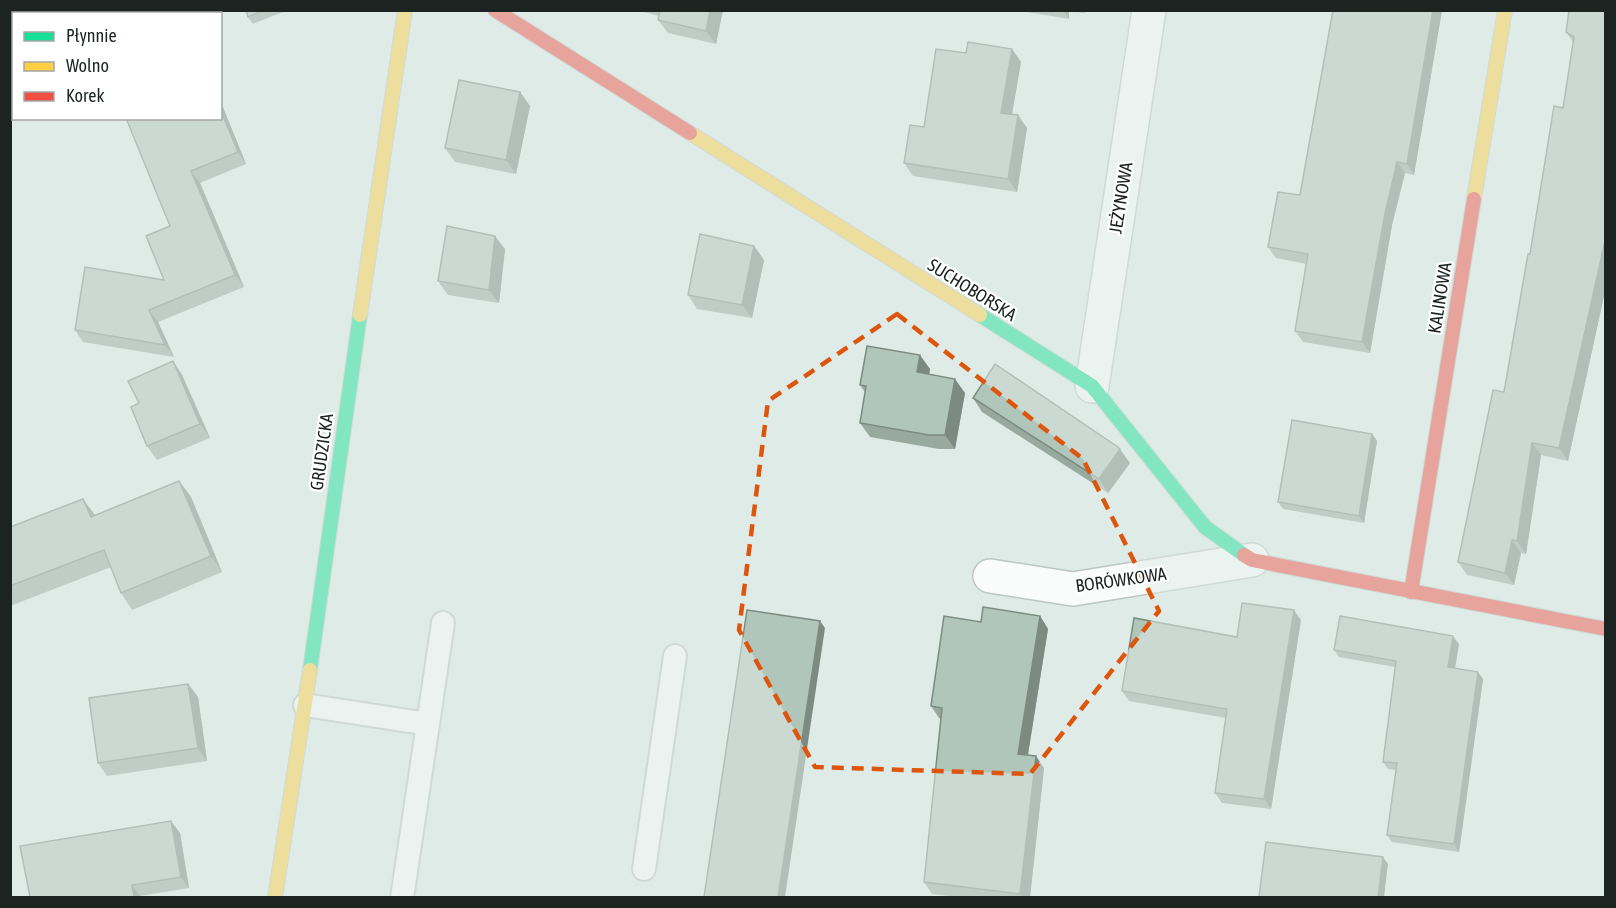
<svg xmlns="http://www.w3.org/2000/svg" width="1616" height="908" font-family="'Asap Condensed',sans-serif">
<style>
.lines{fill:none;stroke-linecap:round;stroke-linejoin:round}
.lane-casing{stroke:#bcc6c3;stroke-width:26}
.street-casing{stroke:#bcc6c3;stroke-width:36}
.fast-casing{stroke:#bcc6c3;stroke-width:16}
.slow-casing{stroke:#bcc6c3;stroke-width:16}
.jam-casing{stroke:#bcc6c3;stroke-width:16}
.lane{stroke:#fafcfb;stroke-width:22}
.street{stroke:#fafcfb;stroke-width:33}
.fast{stroke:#16e098;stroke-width:14}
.slow{stroke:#ffcf43;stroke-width:14}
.jam{stroke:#f24e42;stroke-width:14}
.wall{fill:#98aaa0}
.shaded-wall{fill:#7c8b82}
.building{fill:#b1c6ba;stroke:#7c8b82;stroke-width:1.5}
.marked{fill:none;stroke:#de560d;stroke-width:4.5;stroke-dasharray:12 8;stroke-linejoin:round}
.labels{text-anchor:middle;stroke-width:4.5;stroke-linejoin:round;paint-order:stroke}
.street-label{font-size:18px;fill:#1b2421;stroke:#fff}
</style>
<rect width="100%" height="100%" fill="#deebe7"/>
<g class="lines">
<g class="lane-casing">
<g id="lane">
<path d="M305,705L428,724"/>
<path d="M644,869L675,656"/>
<path d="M402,898L443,623"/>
</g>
</g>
<g class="street-casing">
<g id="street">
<path d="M1092,386L1149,10"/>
<path d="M990,576L1073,589L1252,560"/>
</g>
</g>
<g class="fast-casing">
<g id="fast">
<path d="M980,315L1092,386L1205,527L1244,555"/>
<path d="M310,670L360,315"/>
</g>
</g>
<g class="slow-casing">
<g id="slow">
<path d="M690,133L980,315"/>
<path d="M1474,199L1505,10"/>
<path d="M360,315L405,10"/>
<path d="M275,898L310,670"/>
</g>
</g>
<g class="jam-casing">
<g id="jam">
<path d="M495,10L690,133"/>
<path d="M1244,555L1252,560L1606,629"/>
<path d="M1411,592L1474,199"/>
</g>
</g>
<use href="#lane" class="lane"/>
<use href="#street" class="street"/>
<use href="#fast" class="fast"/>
<use href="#slow" class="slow"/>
<use href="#jam" class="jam"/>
</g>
<g class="wall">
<path d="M10,10H38L39,14H14V23H10Z"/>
<path d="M246,10H288L253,24L248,17Z"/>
<path d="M637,10H723L716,44L668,33L658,20L659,16Z"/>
<path d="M1014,10H1086L1085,13L1069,11V19Z"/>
<path d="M1333,10H1442L1414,175L1405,173L1392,225L1370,353L1303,342L1295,331L1306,264L1276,258L1268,247L1300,195Z"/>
<path d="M1605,10V291L1568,461L1541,455L1526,554L1521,553L1514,585L1467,575L1458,562L1504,392L1530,254L1563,108L1573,42L1566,32Z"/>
<path d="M1012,49L1021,62L1012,114L1027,128L1017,192L913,176L904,163L966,53Z"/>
<path d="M520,92L530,106L516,174L455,162L445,148Z"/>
<path d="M220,100L246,164L200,183L244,287L158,322L174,357L83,342L75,330L164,280L170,226L126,118H220Z"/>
<path d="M754,246L764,260L752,318L697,309L688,295Z"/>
<path d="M505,249L499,303L448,295L438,281Z"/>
<path d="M173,361L182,375L210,438L157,460L147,446L139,403Z"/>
<path d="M930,369L929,374L965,393L955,449H939L870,437L860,423L865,392L860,385Z"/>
<path d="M973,398L1130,463L1108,493L982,412Z"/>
<path d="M1372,434L1377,441L1364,523L1283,509L1278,502Z"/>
<path d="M179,481L191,497L222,572L132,610L121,593L111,567L10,606V527L95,516Z"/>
<path d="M1040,616L1048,629L1028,755L1044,768L1030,897H958L932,894L924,882L941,719L939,718L931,706Z"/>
<path d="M1301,620L1271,809L1222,803L1215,793L1226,718L1129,701L1122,691L1237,637Z"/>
<path d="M1459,644L1455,668L1483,679L1459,852L1392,842L1387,835L1396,770L1388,769L1383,762L1395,667L1339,657L1334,650Z"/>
<path d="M188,684L198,697L207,761L107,776L98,763Z"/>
<path d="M180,833L189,888L140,896V897H30Z"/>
</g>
<g class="shaded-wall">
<path d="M31,10H38L39,14H34Z"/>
<path d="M710,10H723L716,44L706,31Z"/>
<path d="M1063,10H1069V19Z"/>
<path d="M1433,10H1442L1414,175L1407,164Z"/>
<path d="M1012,49L1021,62L1010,125L1001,113Z"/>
<path d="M520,92L530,106L516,174L506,160Z"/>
<path d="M220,100L246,164L238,152L220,109Z"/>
<path d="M1018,115L1027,128L1017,192L1008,179Z"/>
<path d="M1397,162L1405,173L1392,225L1370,353L1362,342L1385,213Z"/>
<path d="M191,171L200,183L244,287L235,275Z"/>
<path d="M495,236L505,249L499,303L489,290Z"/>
<path d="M1604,245L1605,248V291L1568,461L1559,448Z"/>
<path d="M754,246L764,260L752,318L742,305Z"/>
<path d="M149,310L158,322L174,357L165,345Z"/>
<path d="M920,355L930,369L927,386L917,372Z"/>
<path d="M173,361L182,375L210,438L200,424Z"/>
<path d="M955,379L965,393L955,449L945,435Z"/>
<path d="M1372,434L1377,441L1364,523L1359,516Z"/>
<path d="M1532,443L1541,455L1526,554L1517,541Z"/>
<path d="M1120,449L1130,463L1108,493L1099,479Z"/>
<path d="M179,481L191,497L222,572L211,556Z"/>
<path d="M83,499L95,515L91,517Z"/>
<path d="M1512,540L1521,553L1514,585L1505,573Z"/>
<path d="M1294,610L1301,620L1271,809L1264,799Z"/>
<path d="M1040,616L1048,629L1026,766L1018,754Z"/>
<path d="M820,621L825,628L785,897H778Z"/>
<path d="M1453,636L1459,644L1454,674L1448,667Z"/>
<path d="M1478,672L1483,679L1459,852L1454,844Z"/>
<path d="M188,684L198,697L207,761L198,748Z"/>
<path d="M1036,756L1044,768L1030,897H1023L1020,894Z"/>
<path d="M171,821L180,833L189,888L181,877Z"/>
<path d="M1383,857L1388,864L1384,897H1378Z"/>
<path d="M132,885L140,896V897H134Z"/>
</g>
<g class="building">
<path d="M246,10H264L248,17Z"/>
<path d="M660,10H710L706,31L658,20Z"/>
<path d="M1333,10H1433L1407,164L1397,162L1385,213L1362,342L1295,331L1308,254L1268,247L1278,192L1300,195Z"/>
<path d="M1569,10H1605V246L1604,245L1559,448L1532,443L1517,541L1512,540L1505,573L1458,562L1493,390L1504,392L1528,254H1530L1554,106L1563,108L1574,37L1566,32Z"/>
<path d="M968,42L1012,49L1001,113L1018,115L1008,179L904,163L910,125L924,127L936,49L966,53Z"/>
<path d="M459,80L520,92L506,160L445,148Z"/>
<path d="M220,109L238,152L191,171L235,275L149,310L165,345L75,330L85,267L164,280L146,236L170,226L126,118H220Z"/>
<path d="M447,226L495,236L489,290L438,281Z"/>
<path d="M700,234L754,246L742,305L688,295Z"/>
<path d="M867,346L920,355L917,372L955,379L945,435H929L860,423L866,386L860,385Z"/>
<path d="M173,361L200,424L147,446L131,407L139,403L128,381Z"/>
<path d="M995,364L1118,447L1120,449L1099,479L973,398Z"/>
<path d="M1292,420L1372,434L1359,516L1278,502Z"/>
<path d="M179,481L211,556L121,593L104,550L10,586V527L83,499L91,517Z"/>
<path d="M1242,603L1294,610L1264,799L1215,793L1227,709L1122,691L1134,618L1237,637Z"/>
<path d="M983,607L1040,616L1018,754L1036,756L1020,894L924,882L942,708L931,706L944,616L981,622Z"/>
<path d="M747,610L820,621L778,897H704Z"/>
<path d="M1340,616L1453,636L1448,667L1478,672L1454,844L1387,835L1397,763L1383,762L1396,661L1334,650Z"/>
<path d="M188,684L198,748L98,763L89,698Z"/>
<path d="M171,821L181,877L132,885L134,897H30L20,846Z"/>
<path d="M1266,842L1383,857L1378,897H1259Z"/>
</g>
<path d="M0 0H1616V908H0ZM897,314L1083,459L1159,611L1030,774L815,767L739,630L768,401Z" fill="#deebe7" fill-opacity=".55" fill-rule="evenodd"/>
<path class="marked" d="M897,314L1083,459L1159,611L1030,774L815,767L739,630L768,401Z"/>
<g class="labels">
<g class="street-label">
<text transform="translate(1121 198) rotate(-81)" y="6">JEŻYNOWA</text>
<text transform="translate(972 290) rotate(32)" y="6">SUCHOBORSKA</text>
<text transform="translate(1440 298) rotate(-81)" y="6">KALINOWA</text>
<text transform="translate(322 452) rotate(-82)" y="6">GRUDZICKA</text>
<text transform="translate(1121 580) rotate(-8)" y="6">BORÓWKOWA</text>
</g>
</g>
<rect width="1616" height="908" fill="none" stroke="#1b2421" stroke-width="24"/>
<rect x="12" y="12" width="210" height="108" fill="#ffffff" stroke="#a4a7a6" stroke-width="1.5"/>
<rect x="24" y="32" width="30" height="9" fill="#16e098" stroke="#a4a7a6" stroke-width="1.5"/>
<text x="66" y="42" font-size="18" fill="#1b2421">Płynnie</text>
<rect x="24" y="62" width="30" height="9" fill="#ffcf43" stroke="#a4a7a6" stroke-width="1.5"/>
<text x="66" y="72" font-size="18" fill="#1b2421">Wolno</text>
<rect x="24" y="92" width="30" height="9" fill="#f24e42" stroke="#a4a7a6" stroke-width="1.5"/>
<text x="66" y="102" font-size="18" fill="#1b2421">Korek</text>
</svg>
